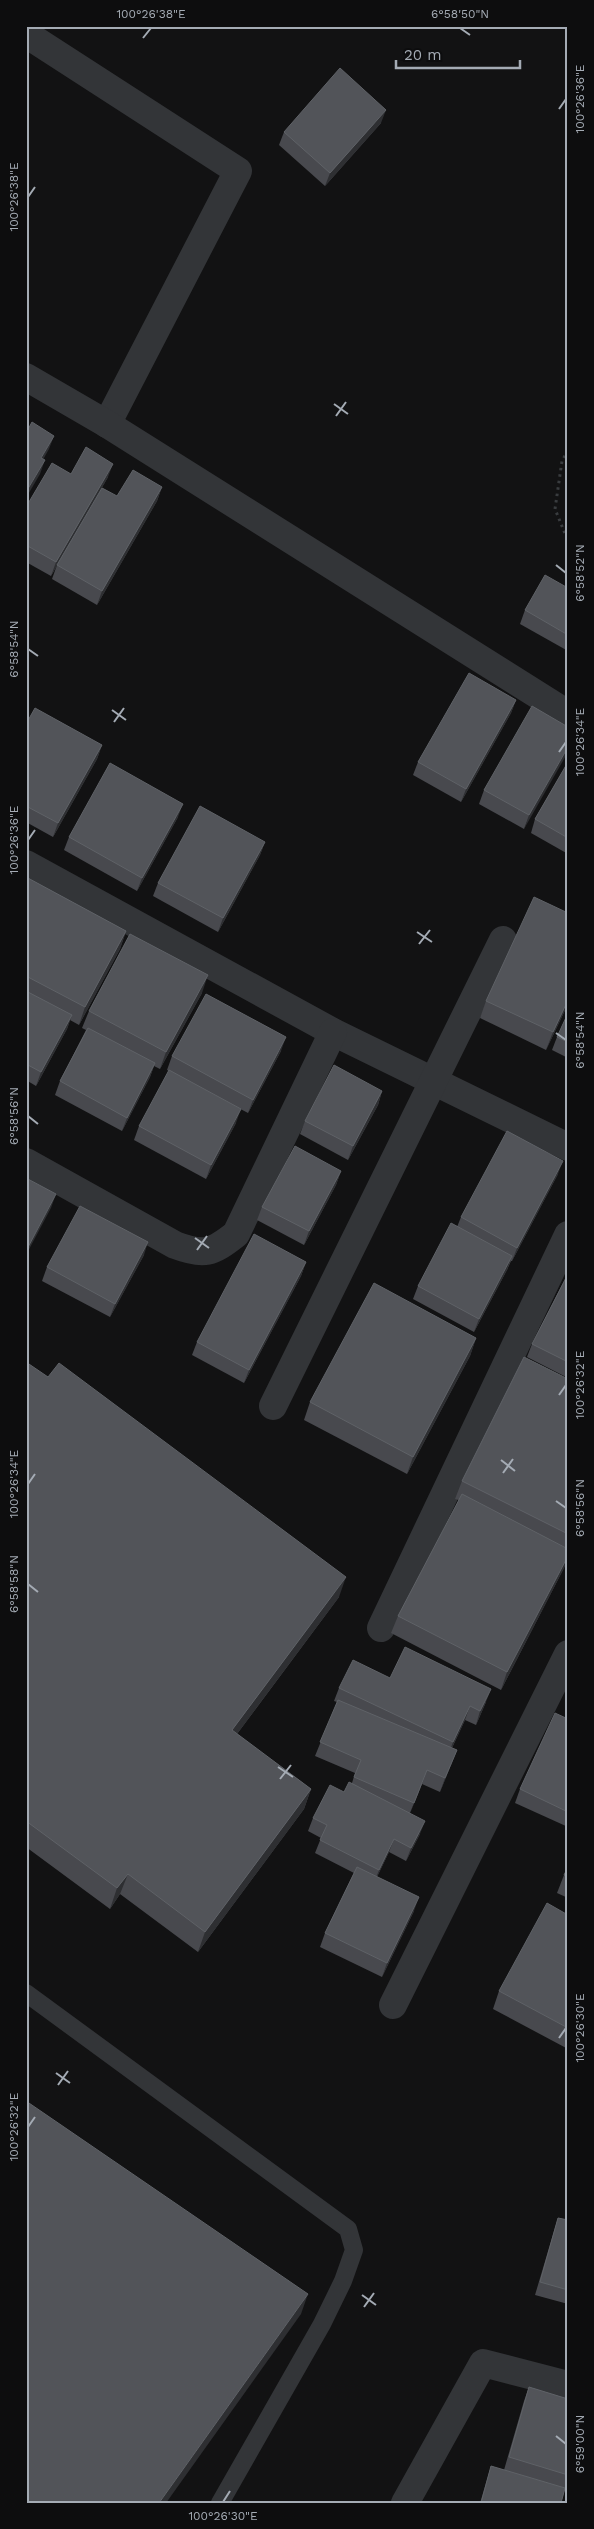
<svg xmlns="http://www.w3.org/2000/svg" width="594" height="2529" font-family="'Work Sans',sans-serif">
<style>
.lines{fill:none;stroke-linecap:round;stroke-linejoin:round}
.path{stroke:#393c3f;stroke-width:3;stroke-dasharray:2.5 4;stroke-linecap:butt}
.service{stroke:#333538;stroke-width:18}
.minor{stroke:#333538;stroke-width:28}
.wall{fill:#48494e}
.shaded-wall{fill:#2e2f32}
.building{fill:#525459;stroke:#5f6267}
.ticks{fill:none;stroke:#a4abb4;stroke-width:2}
.neatline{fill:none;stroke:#a4abb4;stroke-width:2}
.ticks-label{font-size:12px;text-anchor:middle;fill:#a4abb4}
</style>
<rect width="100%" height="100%" fill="#121213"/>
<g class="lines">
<path class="path" d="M568,450L562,461L555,509L568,541"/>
<path class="service" d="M26,1993L348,2229L354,2250L343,2281L322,2324L220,2503"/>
<g class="minor">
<path d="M26,34L238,171L107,424"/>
<path d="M26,377L107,424L568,714"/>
<path d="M26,864L333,1032L568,1147"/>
<path d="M26,1162L175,1245C204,1256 212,1253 236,1234L333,1032"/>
<path d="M273,1406L503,940"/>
<path d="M381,1628L568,1235"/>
<path d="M393,2005L568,1654"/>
<path d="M405,2503L483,2363L568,2385"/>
</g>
</g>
<g class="wall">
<path d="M381,123L325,186L279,145L284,132Z"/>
<path d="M71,474L108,477L51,576L26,562V507Z"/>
<path d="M162,487L157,501L97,605L52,579L57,565L117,496Z"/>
<path d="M568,588V651L520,624L525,610Z"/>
<path d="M516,700L511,713L461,802L413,775L418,762Z"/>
<path d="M26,724L102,745L97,759L53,837L26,822Z"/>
<path d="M568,727L524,829L479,804L484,790Z"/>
<path d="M568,762V854L531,833L535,819Z"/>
<path d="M178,817L137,891L64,850L69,837Z"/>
<path d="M265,842L260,855L218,932L153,896L158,883Z"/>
<path d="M26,877L126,931L120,949L79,1025L70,1020L67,1029L36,1086L26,1080Z"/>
<path d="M568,913V1004L546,1050L480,1018L486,1001Z"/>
<path d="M202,993L160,1069L154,1066L150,1077L122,1131L55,1095L60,1081L86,1030L82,1028L89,1011Z"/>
<path d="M568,1013V1058L552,1050L557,1037Z"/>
<path d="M281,1051L248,1113L167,1070L172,1056Z"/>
<path d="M382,1091L378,1105L348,1160L300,1134L305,1121Z"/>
<path d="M236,1123L206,1179L134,1140L139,1126Z"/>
<path d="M341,1171L336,1185L304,1245L257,1220L262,1207Z"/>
<path d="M558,1174L512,1261H511L507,1270L474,1332L413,1299L418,1286L457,1227L461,1217Z"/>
<path d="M144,1255L110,1317L42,1281L47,1267Z"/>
<path d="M306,1262L301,1276L244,1383L192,1355L197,1342Z"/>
<path d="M568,1273V1378L527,1357L532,1344Z"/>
<path d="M476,1338L470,1356L407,1474L304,1420L310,1402Z"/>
<path d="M26,1362L339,1597L237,1734L311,1789L304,1809L198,1952L120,1894L110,1909L26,1847Z"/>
<path d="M568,1379V1558L564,1568L501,1690L391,1633L398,1616L459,1500L455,1499L462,1481Z"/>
<path d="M390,1678L486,1702L476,1725L465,1720L452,1748L457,1750L440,1792L422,1784L410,1813L420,1834L406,1861L389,1852L377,1877L414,1911L382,1977L320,1947L325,1933L354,1873L315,1853L321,1838L308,1831L313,1818L344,1792L352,1783L355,1773L315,1756L337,1702L334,1701L339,1688Z"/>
<path d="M568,1719V1827L515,1803L520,1789Z"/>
<path d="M568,1867V1898L557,1893L564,1875Z"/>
<path d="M568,1915V2049L493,2009L499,1991Z"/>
<path d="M558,2218L568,2220V2304L535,2295L554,2231Z"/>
<path d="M529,2387L568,2399V2490L565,2489L561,2503H480L491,2466L504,2470L524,2401Z"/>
</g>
<g class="shaded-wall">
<path d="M386,110L381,123L325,186L330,173Z"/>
<path d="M54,436L49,449L36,472L41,458Z"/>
<path d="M45,460L40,474L26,498V492Z"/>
<path d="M113,464L108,477L51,576L56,562Z"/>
<path d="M162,487L157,501L97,605L102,591Z"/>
<path d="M516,700L511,713L461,802L466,789Z"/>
<path d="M102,745L97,759L53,837L58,823Z"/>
<path d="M568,747V752L524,829L529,815Z"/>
<path d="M183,804L178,817L137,891L142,878Z"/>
<path d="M265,842L260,855L218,932L223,918Z"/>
<path d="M126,931L120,949L79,1025L85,1007Z"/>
<path d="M208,975L202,993L160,1069L166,1052Z"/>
<path d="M568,1000V1004L546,1050L553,1032Z"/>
<path d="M72,1015L67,1029L36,1086L41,1072Z"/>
<path d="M286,1037L281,1051L248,1113L253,1100Z"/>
<path d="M155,1063L150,1077L122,1131L127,1118Z"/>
<path d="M382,1091L378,1105L348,1160L353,1146Z"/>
<path d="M241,1109L236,1123L206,1179L211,1165Z"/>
<path d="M563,1161L558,1174L512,1261L517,1248Z"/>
<path d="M341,1171L336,1185L304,1245L309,1231Z"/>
<path d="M56,1194L51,1208L26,1255V1251Z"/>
<path d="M148,1242L144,1255L110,1317L115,1304Z"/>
<path d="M512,1256L507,1270L474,1332L479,1319Z"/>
<path d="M306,1262L301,1276L244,1383L249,1370Z"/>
<path d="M476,1338L470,1356L407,1474L413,1457Z"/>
<path d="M568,1556L564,1568L501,1690L507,1672Z"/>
<path d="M346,1577L339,1597L225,1750L232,1730Z"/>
<path d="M491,1689L486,1702L476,1725L480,1711Z"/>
<path d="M470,1706L465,1720L448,1756L453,1742Z"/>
<path d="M457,1750L452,1763L440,1792L445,1778Z"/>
<path d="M427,1770L422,1784L409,1816L414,1803Z"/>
<path d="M311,1789L304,1809L198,1952L205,1932Z"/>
<path d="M425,1821L420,1834L406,1861L411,1848Z"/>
<path d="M394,1839L389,1852L374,1883L379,1870Z"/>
<path d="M128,1874L120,1894L110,1909L117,1888Z"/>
<path d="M419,1897L414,1911L382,1977L387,1963Z"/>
<path d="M308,2294L301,2314L166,2503H159Z"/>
</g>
<g class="building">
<path d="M340,68L386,110L330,173L284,132Z"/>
<path d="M32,422L54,436L41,458L45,460L26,492V433Z"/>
<path d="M86,447L113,464L56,562L26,545V507L52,463L71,474Z"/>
<path d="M133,470L162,487L102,591L57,565L102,488L117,496Z"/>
<path d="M545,575L568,588V635L525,610Z"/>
<path d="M469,673L516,700L466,789L418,762Z"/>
<path d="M532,706L568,727V747L529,815L484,790Z"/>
<path d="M35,708L102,745L58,823L26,806V724Z"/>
<path d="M568,762V838L535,819Z"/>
<path d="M110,763L183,804L142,878L69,837Z"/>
<path d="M200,806L265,842L223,918L158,883Z"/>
<path d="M26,877L126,931L85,1007L26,976Z"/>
<path d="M534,897L568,913V1000L553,1032L486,1001Z"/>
<path d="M130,934L208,975L166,1052L89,1011Z"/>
<path d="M26,991L72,1015L41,1072L26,1064Z"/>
<path d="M206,994L286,1037L253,1100L172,1056Z"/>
<path d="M568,1013V1042L557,1037Z"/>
<path d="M88,1028L155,1063L127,1118L60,1081Z"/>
<path d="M334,1065L382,1091L353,1146L305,1121Z"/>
<path d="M169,1070L241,1109L211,1165L139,1126Z"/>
<path d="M507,1131L563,1161L517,1248L461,1217Z"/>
<path d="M295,1146L341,1171L309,1231L262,1207Z"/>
<path d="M26,1178L56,1194L26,1251Z"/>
<path d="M80,1206L148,1242L115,1304L47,1267Z"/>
<path d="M451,1223L512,1256L479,1319L418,1286Z"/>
<path d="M254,1234L306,1262L249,1370L197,1342Z"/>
<path d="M568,1274V1362L532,1344Z"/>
<path d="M374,1283L476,1338L413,1457L310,1402Z"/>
<path d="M524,1357L568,1379V1534L462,1481Z"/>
<path d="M26,1362L48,1377L59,1363L346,1577L232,1730L311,1789L205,1932L128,1874L117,1888L26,1821Z"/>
<path d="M462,1494L568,1549V1556L507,1672L398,1616Z"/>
<path d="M405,1647L491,1689L480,1711L470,1706L453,1742L339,1688L353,1660L390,1678Z"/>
<path d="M338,1700L457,1750L445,1778L427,1770L414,1803L354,1777L361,1760L320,1742Z"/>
<path d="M555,1713L568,1719V1812L520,1789Z"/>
<path d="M349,1782L425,1821L411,1848L394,1839L379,1870L320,1840L327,1825L313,1818L330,1785L344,1792Z"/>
<path d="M357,1867L419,1897L387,1963L325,1933Z"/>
<path d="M568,1867V1877L564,1875Z"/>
<path d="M547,1903L568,1915V2028L499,1991Z"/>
<path d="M26,2101L308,2294L159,2503H26Z"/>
<path d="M558,2218L568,2220V2290L540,2282Z"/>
<path d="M529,2387L568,2399V2475L509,2457Z"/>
<path d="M491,2466L565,2488L561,2503H481Z"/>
</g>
<path class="ticks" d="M460,28L470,35M143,38L151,28M559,109L566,99M28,197L35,187M334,404L348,414M336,416L346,402M556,565L566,573M28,649L38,656M112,710L126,720M114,722L124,708M559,752L566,742M28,840L35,830M417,932L432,942M419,944L430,930M556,1033L566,1040M28,1116L38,1124M195,1238L209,1248M197,1250L207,1236M559,1395L566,1385M501,1460L515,1471M503,1473L513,1459M28,1484L35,1474M556,1501L566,1508M28,1584L38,1592M278,1767L293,1777M280,1779L291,1765M559,2038L566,2028M56,2073L70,2083M58,2085L68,2071M28,2127L35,2117M362,2295L376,2305M364,2307L374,2293M556,2436L566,2444M223,2502L230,2491"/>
<rect width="594" height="2529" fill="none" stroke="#0d0d0e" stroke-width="55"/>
<path d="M396 60v8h124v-8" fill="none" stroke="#a4abb4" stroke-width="2.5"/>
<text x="404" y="60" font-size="15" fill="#a4abb4" stroke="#0d0d0e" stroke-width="4" paint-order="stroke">20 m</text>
<rect x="28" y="28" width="538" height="2474" class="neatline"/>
<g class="ticks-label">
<text x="151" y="18">100°26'38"E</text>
<text x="460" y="18">6°58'50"N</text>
<text transform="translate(580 99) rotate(-90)" y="4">100°26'36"E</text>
<text transform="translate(14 197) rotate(-90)" y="4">100°26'38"E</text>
<text transform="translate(580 573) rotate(-90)" y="4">6°58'52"N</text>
<text transform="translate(14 649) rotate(-90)" y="4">6°58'54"N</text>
<text transform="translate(580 742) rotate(-90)" y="4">100°26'34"E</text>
<text transform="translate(14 840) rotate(-90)" y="4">100°26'36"E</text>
<text transform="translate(580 1040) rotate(-90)" y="4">6°58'54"N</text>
<text transform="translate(14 1116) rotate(-90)" y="4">6°58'56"N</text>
<text transform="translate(580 1385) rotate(-90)" y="4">100°26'32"E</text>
<text transform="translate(14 1484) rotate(-90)" y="4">100°26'34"E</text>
<text transform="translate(580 1508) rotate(-90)" y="4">6°58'56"N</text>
<text transform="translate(14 1584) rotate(-90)" y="4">6°58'58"N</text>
<text transform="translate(580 2028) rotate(-90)" y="4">100°26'30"E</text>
<text transform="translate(14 2127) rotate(-90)" y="4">100°26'32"E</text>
<text transform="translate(580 2444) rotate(-90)" y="4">6°59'00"N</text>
<text x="223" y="2520">100°26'30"E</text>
</g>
</svg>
